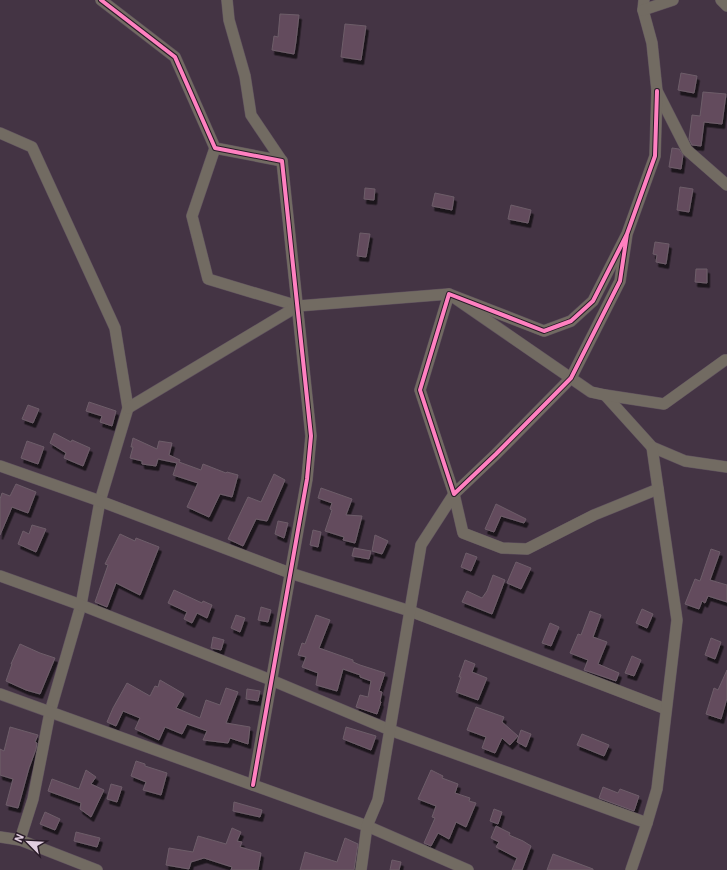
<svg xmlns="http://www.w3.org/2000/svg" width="727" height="870" font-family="'IBM Plex Sans',sans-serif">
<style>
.building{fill:#644c5d;stroke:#6d5d69;filter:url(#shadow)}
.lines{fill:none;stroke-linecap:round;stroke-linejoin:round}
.minor-casing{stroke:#5f515e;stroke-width:12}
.minor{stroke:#726b62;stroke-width:11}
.cycleway-casing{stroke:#291b28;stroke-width:6}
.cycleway{stroke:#ff80c0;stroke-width:4}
</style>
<defs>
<filter id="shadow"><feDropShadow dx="2.5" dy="4.5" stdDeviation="0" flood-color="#0009"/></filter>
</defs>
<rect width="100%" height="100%" fill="#443444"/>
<g class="building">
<path d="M280,14L299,15L296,41L294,54L272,50L274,36L278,37Z"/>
<path d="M345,24L366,26L361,60L341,57Z"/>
<path d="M681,73L697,76L694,93L678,90Z"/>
<path d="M703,92L726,94L722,124L704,122L701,146L692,145L689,139L692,115L700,116Z"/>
<path d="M672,148L679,149L683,155L681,169L669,167Z"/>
<path d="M680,187L693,189L689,212L677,210Z"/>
<path d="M365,188L375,189L374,200L364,199Z"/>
<path d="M435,193L454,197L452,210L432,206Z"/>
<path d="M511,205L531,210L528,223L508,219Z"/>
<path d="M360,233L370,234L366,257L357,256Z"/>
<path d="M655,242L669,244L666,264L656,262L657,255L653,254Z"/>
<path d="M696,269H707V283L695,282Z"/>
<path d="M89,402L116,411L112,426L100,422L102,416L86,411Z"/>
<path d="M28,405L39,409L33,423L22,419Z"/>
<path d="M54,433L71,442L72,440L90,448L83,466L64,458L66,453L50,443Z"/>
<path d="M133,438L157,449L159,441L172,443L169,455L180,460L179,462L201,470L203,464L226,473L227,472L238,475L232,497L220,494L209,517L187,507L198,483L173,475L177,463L158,459L156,466L142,464V461L130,458L133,447H131Z"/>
<path d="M27,441L44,447L38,464L21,458Z"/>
<path d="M274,474L285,480L267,521L256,519L243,546L228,539L248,497L261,502Z"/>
<path d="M16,484L36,492L28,513L12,507L0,535V499L2,493L10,496Z"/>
<path d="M321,488L352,499L346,515L362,516L355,543L343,540L344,537L325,531L332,510L330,509L332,503L318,498Z"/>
<path d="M496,504L526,519L524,523L501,516L494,532L485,529Z"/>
<path d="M278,521L288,523L284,538L275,534Z"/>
<path d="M32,525L46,529L36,552L18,544L23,531L29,534Z"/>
<path d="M313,530L321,532L318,547L310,545Z"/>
<path d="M120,534L135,541L136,538L159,547L140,595L116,583L107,607L95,602L108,565L105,564Z"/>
<path d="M375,535L388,541L382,554L372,551Z"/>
<path d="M354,548L371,551L369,559L352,556Z"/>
<path d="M711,549L720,552L710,580L727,585V602L708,596L705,603L702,601L699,609L685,604L695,579L700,581Z"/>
<path d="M466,553L477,557L471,571L461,567Z"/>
<path d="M516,562L531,568L521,589L507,583Z"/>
<path d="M493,575L505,580L492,614L462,602L467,591L482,598L487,591Z"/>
<path d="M174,590L202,603L203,601L212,605L207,618L197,613L192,623L184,619L187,612L168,603Z"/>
<path d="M261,607L271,610L268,622L258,620Z"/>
<path d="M642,609L653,614L647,628L636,623Z"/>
<path d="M590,611L601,615L593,637L607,642L598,664L619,673L616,681L584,670L588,660L570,653L578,634L581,635Z"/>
<path d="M236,615L245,618L240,632L231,628Z"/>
<path d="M316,615L330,620L319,648L353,660V662L360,665L385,673L379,691L382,692L380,701L381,702L377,714L356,707L360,695L368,697L371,681L360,677V675L343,669L337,691L316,685L318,673L302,667L306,657L298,655L302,643L305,644Z"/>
<path d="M550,623L559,627L551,646L542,643Z"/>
<path d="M213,637L224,640L221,650L211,648Z"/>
<path d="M711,638L721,642L715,659L705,655Z"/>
<path d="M20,644L40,653L55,658L40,694L26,690L6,681L12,664H11Z"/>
<path d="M632,656L641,660L634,676L625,673Z"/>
<path d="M465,660L475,664L472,672L487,678L478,700L456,692L461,677H459Z"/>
<path d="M727,670V698L721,719L706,714L714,688L718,690Z"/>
<path d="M160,680L184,694L176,708L200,718L206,700L220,705L226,688L238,692L226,723L250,727L248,744L230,738L228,743L203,740L207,731L187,724L182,734L165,727L159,740L135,729L140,718L123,711L116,726L107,722L113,708L127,683L150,696L155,686L158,687Z"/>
<path d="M247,689L260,691L258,701L246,699Z"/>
<path d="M476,707L504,717L502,722L518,736L510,745L502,738L495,753L482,748L486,737L467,730Z"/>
<path d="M10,727L38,735L35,742L37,743L36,749L29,768L18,808L6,805L13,779L0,775V749L4,751Z"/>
<path d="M346,727L376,736L371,750L343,739Z"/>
<path d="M521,730L531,734L526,747L517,742Z"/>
<path d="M582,734L609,745L604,756L577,745Z"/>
<path d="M136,761L145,764V766L167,773L161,795L143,790L146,782L131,776Z"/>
<path d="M86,770L96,777L91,784L104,790L91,817L80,809L81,803L48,791L52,779L79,789Z"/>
<path d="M431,770L443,776L442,778L458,784L455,793L470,798L469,801L476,803L466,827L456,822L449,839L438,833L431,846L424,843L435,818L432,817L436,806L418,799Z"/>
<path d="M111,784L122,787L117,802L107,799Z"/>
<path d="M603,787L618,793L620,789L639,796L634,811L599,798Z"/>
<path d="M234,802L262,810L260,817L233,811Z"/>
<path d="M494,809L502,812L498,824L490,821Z"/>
<path d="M45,812L60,819L55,830L40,824Z"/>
<path d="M496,826L510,833L509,835L523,841L531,846L522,870H512L517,858L496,847L499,842L491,838Z"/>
<path d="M232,828L241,832L237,841L242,842L240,847L261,853L258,870H231L232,867L204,858L191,862L189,869L166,865L169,848L193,852L198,836L226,844Z"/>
<path d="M76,832L100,838L97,847L74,841Z"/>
<path d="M345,838L358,844L354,870H300L305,852L337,862Z"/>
<path d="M553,854L593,869V870H547Z"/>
<path d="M392,860L401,862L399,870H390Z"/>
</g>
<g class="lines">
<g class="minor-casing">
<g id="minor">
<path d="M101,0L175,57L215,148L282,161L311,436L307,479L253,785"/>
<path d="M227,0L229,20L245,76L251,115L282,161"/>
<path d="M644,0L643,10L652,43L657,91L687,150L727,185"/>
<path d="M721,0L727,6"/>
<path d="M643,10L673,0"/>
<path d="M0,133L32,147L115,328L128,408L100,501L81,605L50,712L33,799L20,840L0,837"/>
<path d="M215,148L192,216L208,279L298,306"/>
<path d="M627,234L593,301L571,321L544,331L449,294L420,390L454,494L496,454L571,378L620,281L627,234L655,156L657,91"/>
<path d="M605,395L652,447L685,461L727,467"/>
<path d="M128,408L298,306L449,294L591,392L605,395L664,404L725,360H727"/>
<path d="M0,466L100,501L290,573L410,611L666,709"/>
<path d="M0,576L81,605L271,680L390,730L647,823"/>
<path d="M0,694L367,826L468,870"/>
<path d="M20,840L97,870"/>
<path d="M361,870L367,826L378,800L421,545L454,494L463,533L502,548L527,549L594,515L658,489"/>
<path d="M631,870L647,823L657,789L677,620L652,447"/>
</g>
</g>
<use href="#minor" class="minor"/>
<g class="cycleway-casing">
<g id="cycleway">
<path d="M101,0L175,57L215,148L282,161L311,436L307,479L253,785"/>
<path d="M627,234L593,301L571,321L544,331L449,294L420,390L454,494L496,454L571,378L620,281L627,234L655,156L657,91"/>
</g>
</g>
<use href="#cycleway" class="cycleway"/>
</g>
<g transform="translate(28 842) rotate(294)" stroke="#291b28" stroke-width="3" paint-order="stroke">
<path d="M0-3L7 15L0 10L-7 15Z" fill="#e1cee0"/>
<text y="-6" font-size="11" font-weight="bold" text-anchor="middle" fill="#e1cee0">N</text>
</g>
</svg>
